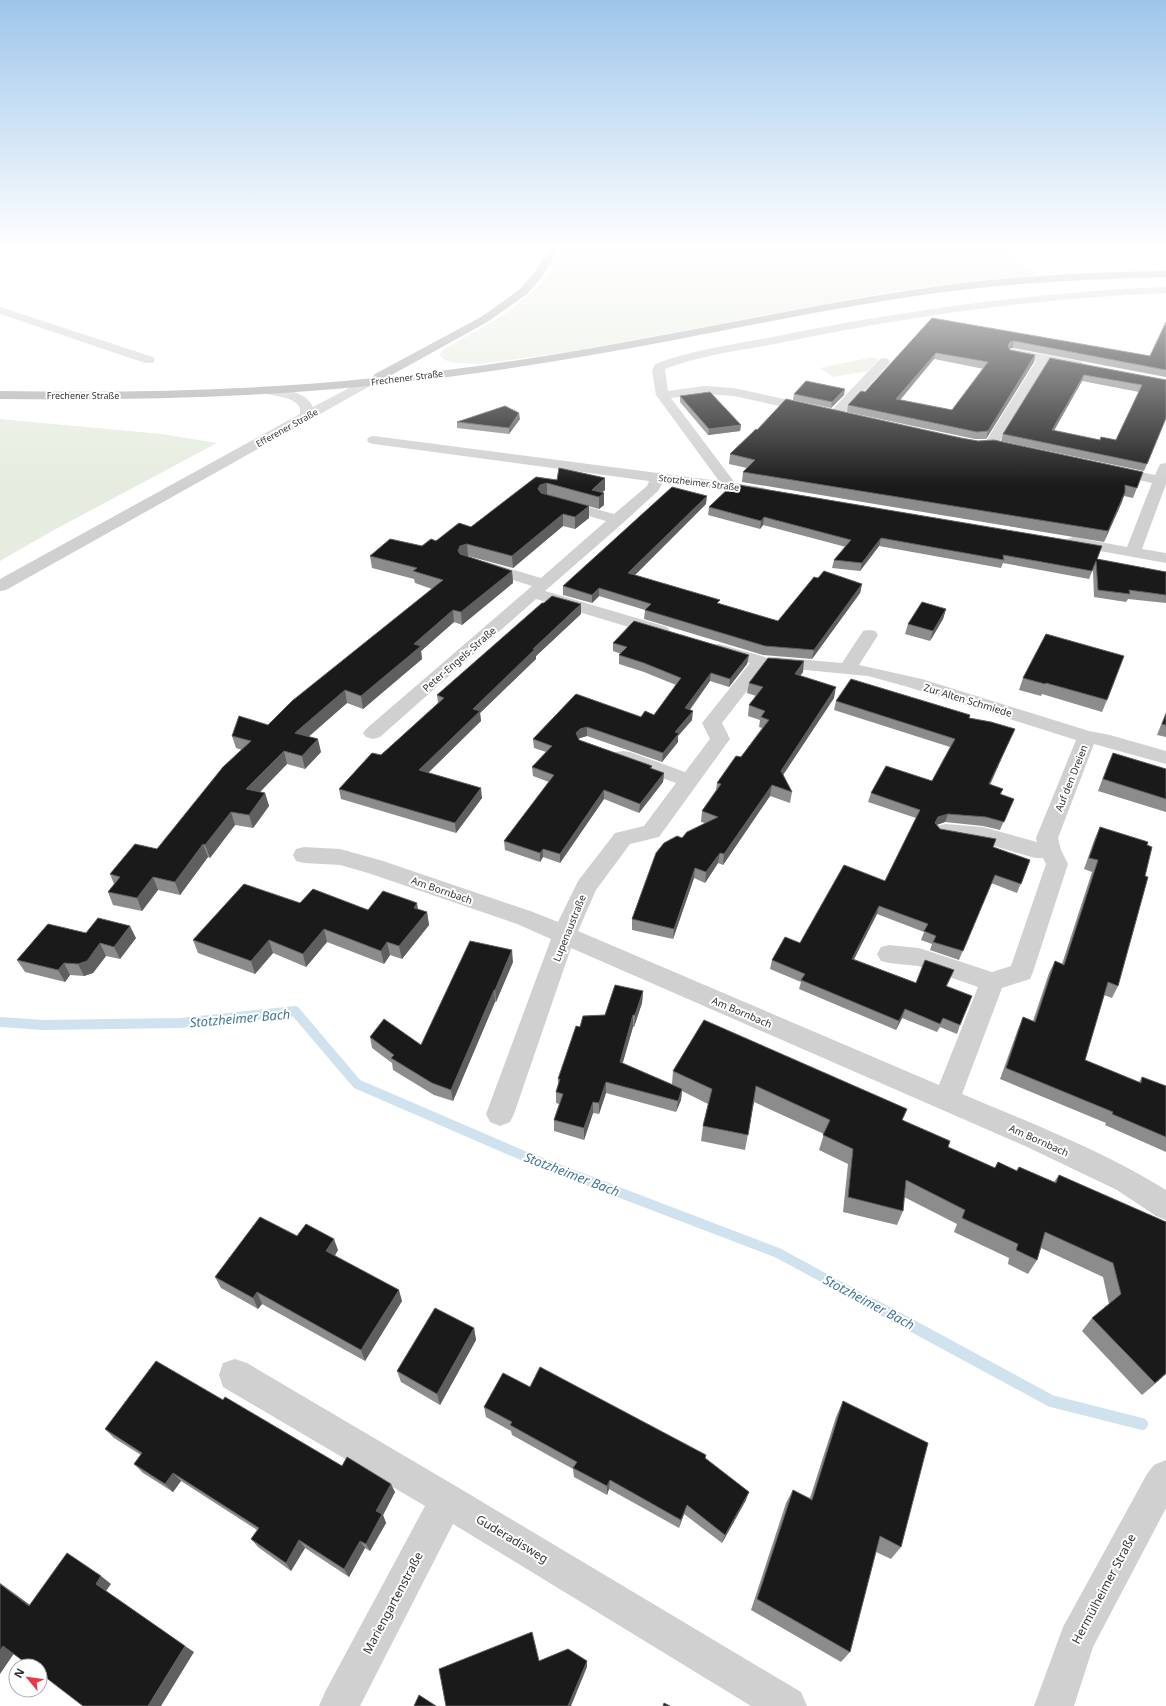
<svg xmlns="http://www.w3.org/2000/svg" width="1166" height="1706" font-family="'Noto Sans',sans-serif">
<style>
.green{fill:#e6ecdf}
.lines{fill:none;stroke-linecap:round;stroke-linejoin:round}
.stream-far1{stroke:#cfe2ee;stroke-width:10}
.stream{stroke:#cfe2ee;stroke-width:12}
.minor{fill:#d0d0d0;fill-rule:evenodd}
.major{fill:#ababab;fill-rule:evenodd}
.wall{fill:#8c8c8c;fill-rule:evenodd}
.shaded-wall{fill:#5f5f5f}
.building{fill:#1a1a1a;stroke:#5f5f5f;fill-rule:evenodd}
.labels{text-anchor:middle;stroke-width:4;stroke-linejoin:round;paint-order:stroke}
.far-street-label{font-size:9px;fill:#333;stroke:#fff}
.street-label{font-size:10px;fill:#333;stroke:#fff}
.near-street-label{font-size:12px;fill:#333;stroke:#fff}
.near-water-label{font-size:13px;font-style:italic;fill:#3f7597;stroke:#fff}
</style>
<rect width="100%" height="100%" fill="#fff"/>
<g class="green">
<path d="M563,247H996L1040,275L951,284L878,294L582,350L480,364L456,363L447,361L441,357L440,354L444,349C484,326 531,305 554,264C557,259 561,253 563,247Z"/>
<path d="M873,357L878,360L868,371L833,377L820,368Z"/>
<path d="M0,419L162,434L217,443L54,530L0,561Z"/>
</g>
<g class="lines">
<path class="stream-far1" d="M0,1022L43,1025L180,1023L295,1011L357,1084L524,1156L778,1253L874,1305"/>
<path class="stream" d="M872,1304L1051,1401L1142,1424"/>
<g class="minor">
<path d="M1166,287V293C1038,298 911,316 785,342C745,350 703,354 665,369L668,391L704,386L734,388L816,406L818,409L816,412L811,413L734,396L704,394L671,398L735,483L765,488L767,491L765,494L760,495L663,482L658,491L623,523L545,591L667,627L670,631L667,635L661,636L655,635L536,599L380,737L373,739L366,737L363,733L366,729L532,586L478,569L476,566L478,563L484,561L541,578L606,521L555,506L553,503L555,500L560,499L614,514L647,486L649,481L374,444L369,443L367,440L369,437L374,436L719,481L656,395L652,371L655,364C695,349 739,344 782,335C908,310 1037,292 1166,287Z"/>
<path d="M0,307L153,357L155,360L153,363H145L0,314Z"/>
<path d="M1013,349L1078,361L1082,362L1084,365L1082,368L1078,369L1047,363L996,447L991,448L986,447L984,444L1036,361L1009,356L1007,353L1009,350Z"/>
<path d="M884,358L888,359L890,362L888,365L840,418H830L828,415L830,412L880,359Z"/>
<path d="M366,379L370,380L372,383L370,386L313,418L311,421L306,422L6,590L0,591V579L300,414V408C295,397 276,396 266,394L264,391L266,388L270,387C285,390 306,391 313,407Z"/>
<path d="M1166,463V484L1142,549L1166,553V563L1067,545L1065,542L1067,539L1073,537L1127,547L1152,483L1108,473L1106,470L1108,467L1113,466L1155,475L1160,464Z"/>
<path d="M869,630L875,631L878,635L859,665L922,679L1089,731L1110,735L1166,751V764L1094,744L1058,838L1061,850L1068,864L1033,972L1030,979L1002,988L962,1094C1031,1123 1102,1150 1166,1190V1220L1156,1216L1117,1190L1025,1146L571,948L514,1114L510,1122L500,1126L490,1122L486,1114L551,939L517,924L368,873L340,865L304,863L296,861L293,855L296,849L304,847L340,849L383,861L533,912L558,922L578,881L615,833L644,826L676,783L616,762L613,757L616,752L623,751L630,752L685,772L710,739L702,723L750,663L713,653L710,649L713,645L719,644L768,658L774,657L842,663L863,631ZM767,665L774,667L868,676L908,687L1076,740L1036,838L1037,842L983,827L945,824L937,826L934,831L937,836L983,843L1035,858H1043L1046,864L1011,966L992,972L919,948L889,945L881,947L877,954L881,961L889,963L918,966L978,987L939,1085L578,931L596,890L630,844L659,837L727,743L730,739L722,723Z"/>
<path d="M235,1359L247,1363L459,1488L801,1692L807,1706H751L453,1524L360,1706H319L325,1692L425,1506L223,1387L219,1375L223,1363Z"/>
<path d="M1166,1460V1508L1093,1647L1074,1706H1034L1063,1627L1147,1474L1154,1465Z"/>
</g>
<path class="major" d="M550,247H560L542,277L527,294L489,321L388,377C482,367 576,352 669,334C757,318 845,299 934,287C1011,276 1088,272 1166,271V277C1089,279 1013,283 936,293C847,305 758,324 669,341C605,353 541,364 477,373C319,396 160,401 0,399V391C125,393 250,391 374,378L373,377L375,374L481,317L519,290L534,273Z"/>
</g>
<g class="wall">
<path d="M932,318L1150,356L1166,322V377L1013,348H1009L1010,350L1035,355L1034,362L986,439H975L847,412L848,405L865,392ZM934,359L984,369L952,410L900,400Z"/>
<path d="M1050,358L1166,380V418L1144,471L1001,441L1003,434ZM1082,381L1139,392L1116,440H1100L1054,431Z"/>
<path d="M794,394L844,395L831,408L793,400Z"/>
<path d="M680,396L741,425L740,431L708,435L680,402Z"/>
<path d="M520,419L509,434L457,428V422Z"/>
<path d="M757,430L961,438L1143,472L1133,498L1124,496L1104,542L742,482L743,472L747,468L729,464L730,454Z"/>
<path d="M536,477L605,490L602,492L604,493V505L599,509L556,497L589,506V518L575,529L563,526L513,568L468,556H466L512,571L513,583L462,625L454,622L421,651L422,659L363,709L347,703L308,737L321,752L305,769L287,764L260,792L265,793L269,806L253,828L235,825L210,858L208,857L180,895L158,890L142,911L113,905L108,892L114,884L110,874L157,849L242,750L236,748L232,736L268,725L432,589L415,583L414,579L372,568L370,556L422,546L471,527Z"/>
<path d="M706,504L635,575L720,604L778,621L818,578L862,584L860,593L812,659L763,655L644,619L645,610L599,596L592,603L563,595V586Z"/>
<path d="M709,507L1097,559L1166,572V603L1128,599L1126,602L1094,597L1093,569L1089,579L1003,563L1001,568L879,546L860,571L832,568L834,560L846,547L763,525L760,529L708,515Z"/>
<path d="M946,609L943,619L930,641L905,634L908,624Z"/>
<path d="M581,614L536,656V659L480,713L481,721L428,772L482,798L456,833L341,799L339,789L381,755L438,703L437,695Z"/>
<path d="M1046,634L1107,700L1102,712L1042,694L1041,696L1019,690L1023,678Z"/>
<path d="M613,643L749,655L747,664L729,687L710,681L690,710L692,720L678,736V742L662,762L587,736L580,738H579V740L652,766V769L664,773L663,782L639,813L604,799L560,863L543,857L540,862L505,850L504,841L549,782L533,776L532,767L546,752L534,748L533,739L576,694L641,717L654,715L676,685L644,672L619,664V655L621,654L613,651Z"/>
<path d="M803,672L800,676L834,698L783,775L792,792L790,803L770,796L723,865L718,863L705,883L694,878L673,939L632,930V919L682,838L705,823L701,822L702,811L716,790L717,783L741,757L762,728L759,727L760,720L748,716L749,705L756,696L747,693L749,683Z"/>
<path d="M836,701L969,718L1015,729L1011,737L990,785L1003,789L1001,794L1010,807L1000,830L983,826L945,822L937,825L940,829L996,839L993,847L1030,860L1017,893L991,883L959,960L930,950L932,944L921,940L924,932L877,914L854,959L916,983L954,970L947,986L960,1025L957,1034L940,1027L937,1032L902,1018L896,1030L799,989L801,982L770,969L772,960L800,943L885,881L916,818L868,802L871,793L932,781L950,747L834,710Z"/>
<path d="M1166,712V737L1157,735Z"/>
<path d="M1113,753L1166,769V812L1098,791L1108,764Z"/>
<path d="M1100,827L1147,845L1145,876L1118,986L1112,998L1104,995L1085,1060L1139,1082L1142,1077L1166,1086V1152L1105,1125L1106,1123L1000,1079L1018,1029L1023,1017L1033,1021L1049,973L1055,961L1062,964L1092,872L1084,869L1095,838Z"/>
<path d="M300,903L368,910L418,909L427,912L429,925L402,959L390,955L384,964L327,942L306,967L273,953L255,974L198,953L193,940Z"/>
<path d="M86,933L136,938L120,959L106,956L93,973L84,976L70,975L65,982L25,972L17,960Z"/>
<path d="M513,962L496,1002H495L453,1101L434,1095L393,1070L392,1063L372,1048L370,1037L421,1045Z"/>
<path d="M643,991L642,1003L634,1027H633L622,1063L672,1084L673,1071L704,1020L903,1120L948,1147L995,1168L998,1162L1016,1171L1019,1167L1054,1182L1059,1175L1166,1222V1374L1142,1395L1082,1331L1092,1318L1109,1304L1103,1277L1041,1248L1037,1260L1028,1274L1008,1264L1009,1258L954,1232L957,1224L904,1197L903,1211L897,1225L843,1212L848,1164L819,1150L824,1134L754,1102L745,1150L701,1141L703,1126L708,1104L682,1091L681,1100L676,1112L606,1093L599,1114L593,1113L584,1140L554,1131V1120L559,1104L556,1103V1092L558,1085V1079L580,1027L605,1015Z"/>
<path d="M297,1236L338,1250L335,1256L402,1301L365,1361L262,1304L258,1309L221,1288L215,1277Z"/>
<path d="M474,1328L476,1340L440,1405L401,1382L397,1371Z"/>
<path d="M530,1387L705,1458L746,1500L722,1543L684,1514L679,1528L609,1489L607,1495L574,1477L573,1469L512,1435L511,1431L486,1417L484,1407Z"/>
<path d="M223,1400L342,1466L395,1492L383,1515L386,1523L370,1551L365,1548L349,1577L305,1548L291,1571L258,1547L251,1539L257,1530L181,1481L173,1492L143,1473L134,1464L141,1455L114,1438L105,1429Z"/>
<path d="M843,1401L901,1547L891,1559L876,1552L850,1652L841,1662L751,1610L786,1503L793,1490L810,1498L836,1417Z"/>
</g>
<g class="shaded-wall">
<path d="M1014,341L1013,348L1009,349L1008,346L1010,342Z"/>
<path d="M936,353L934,359L895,406L896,399Z"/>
<path d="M1035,355L1034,362L986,439L988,431Z"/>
<path d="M1084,375L1082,381L1050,437L1052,430Z"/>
<path d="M845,389L844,395L831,408L832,402Z"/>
<path d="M519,413L520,419L509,434V428Z"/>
<path d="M741,425L740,431L708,435L709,429Z"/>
<path d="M605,478V490L598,496L592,490Z"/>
<path d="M547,483V495L541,496L538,489L540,485Z"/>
<path d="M1125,492L1122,502L1104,542L1108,531Z"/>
<path d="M604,493V505L599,509V497Z"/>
<path d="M707,496L706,504L628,582V573Z"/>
<path d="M589,506V518L575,529V517Z"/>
<path d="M563,514V526L513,568L512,556Z"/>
<path d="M764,517L763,525L760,529L761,521Z"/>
<path d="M881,538L879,546L860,571L862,563Z"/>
<path d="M467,544L468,556L461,558L458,551L460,546Z"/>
<path d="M512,571L513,583L462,625L461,612Z"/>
<path d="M862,584L860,593L812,659L814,650Z"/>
<path d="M599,588V596L592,603V595Z"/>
<path d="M581,604V614L536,656V659L480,713L481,721L421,780L419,770L473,709L533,649Z"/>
<path d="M946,609L943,619L930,641L933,631Z"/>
<path d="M453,610L454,622L421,651L422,659L363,709L361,696L414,644Z"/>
<path d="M749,655L747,664L729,687L730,679Z"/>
<path d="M804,661L803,672L793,685L795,674Z"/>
<path d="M711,673L710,681L684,717L685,708Z"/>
<path d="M836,687L834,698L779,781L781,771Z"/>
<path d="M345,690L347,703L298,746L295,733Z"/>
<path d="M693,711L692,720L678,736V742L662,762L663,753L675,732Z"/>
<path d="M587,727V736L580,738L576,742V733L580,729Z"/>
<path d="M1015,729L1011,737L986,793L989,784Z"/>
<path d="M318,739L321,752L305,769L302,756Z"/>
<path d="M284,751L287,764L250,802L246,789Z"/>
<path d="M664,773L663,782L639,813L640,804Z"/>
<path d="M772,785L770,796L723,865L724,854Z"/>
<path d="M481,788L482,798L456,833L455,823Z"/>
<path d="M604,790V799L560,863V854Z"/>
<path d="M265,793L269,806L253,828L249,815Z"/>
<path d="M231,812L235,825L210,858L205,845Z"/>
<path d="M948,814L945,822L936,825L935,823L938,817Z"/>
<path d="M203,844L208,857L180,895L175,882Z"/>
<path d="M543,849V857L540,862V853Z"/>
<path d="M720,853L718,863L705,883L706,872Z"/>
<path d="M695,868L694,878L673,939L674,929Z"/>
<path d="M153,877L158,890L142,911L137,898Z"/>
<path d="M417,903L419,916L414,908Z"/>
<path d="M879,906L877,914L850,967L852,959Z"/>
<path d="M427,912L429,925L402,959L399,946Z"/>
<path d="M130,926L136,938L120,959L114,947Z"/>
<path d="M324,929L327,942L306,967L303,954Z"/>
<path d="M269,940L273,953L255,974L251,961Z"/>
<path d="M387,942L390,955L384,964L381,951Z"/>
<path d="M100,943L106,956L93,973L84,976L78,964Z"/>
<path d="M512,950L513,962L496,1002L495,990Z"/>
<path d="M64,963L70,975L65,982L58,970Z"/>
<path d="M494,990L495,1002L453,1101L451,1090Z"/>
<path d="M643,991L642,1003L634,1027L635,1015Z"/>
<path d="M905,1009L902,1018L896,1030L899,1021Z"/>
<path d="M633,1015V1027L620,1073V1062Z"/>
<path d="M606,1082V1093L599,1114V1103Z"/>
<path d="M682,1089L681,1100L676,1112L678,1101Z"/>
<path d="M593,1102V1113L584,1140V1128Z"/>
<path d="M334,1239L338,1250L330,1262L326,1251Z"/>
<path d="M399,1290L402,1301L365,1361L361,1350Z"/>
<path d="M257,1292L262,1304L258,1309L253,1298Z"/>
<path d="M474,1328L476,1340L440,1405L437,1394Z"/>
<path d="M1166,1373V1374L1142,1395L1155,1383Z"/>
<path d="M173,1473L181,1481L173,1492L165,1484Z"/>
<path d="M610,1480L609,1489L607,1495V1486Z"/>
<path d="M391,1484L395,1492L383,1515L386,1523L370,1551L366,1544L376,1511Z"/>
<path d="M749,1492L746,1500L722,1543L725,1535Z"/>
<path d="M687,1505L684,1514L679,1528L681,1520Z"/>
<path d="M299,1540L305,1548L291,1571L286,1563Z"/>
<path d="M360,1541L365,1548L349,1577L344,1569Z"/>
<path d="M101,1576L111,1584L106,1591L96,1584Z"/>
<path d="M0,1583L41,1613L29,1606L0,1584Z"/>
<path d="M3,1646L15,1652L0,1674V1651Z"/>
<path d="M185,1646L194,1652L161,1706H148Z"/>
<path d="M587,1661V1667L571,1706H568Z"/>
</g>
<g class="building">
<path d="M932,318L1150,356L1166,322V370L1014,341L1010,342L1008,346L1010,350L1035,355L988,431L977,432L848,405L861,391L865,392ZM936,353L988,362L952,410L896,399Z"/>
<path d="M1050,358L1166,380V418L1147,464L1003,434ZM1084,375L1142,385L1116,440L1101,437L1100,440L1052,430Z"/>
<path d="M806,381L845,389L832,402L794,394Z"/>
<path d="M710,392L741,425L709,429L680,396Z"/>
<path d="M786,399L961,438L978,441L994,440L1143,472L1137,488L1125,485V492L1108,531L743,472L755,460L730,454L756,429L757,430Z"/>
<path d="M505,406L519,413L509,428L457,422Z"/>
<path d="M559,468L605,478L592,490L604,493L599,497L547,483L540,485L538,489L541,493L589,506L575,517L563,514L512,556L467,544L460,546L458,551L460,554L512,571L461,612L453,610L414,644L421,646L361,696L345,690L295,733L318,739L302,756L284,751L246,789L265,793L249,815L231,812L205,845L203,844L175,882L153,877L137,898L108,892L120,877L110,874L135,844L157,849L223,767L251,741L232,736L239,716L268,725L292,701L443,580L413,571L417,568L370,556L390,539L422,546L431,539L436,541L459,523L471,527L536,477L557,480Z"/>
<path d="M733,484L1102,546L1097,559L1166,572V595L1129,590L1130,594L1098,590L1096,561L1092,571L1003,555L1004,560L881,538L862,563L834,560L851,540L764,517L761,521L709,507Z"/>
<path d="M672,487L707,496L628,573L720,600L717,603L778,621L814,577L818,578L824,571L862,584L814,650L765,646L645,610L651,604L599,588L592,595L563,586Z"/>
<path d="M552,596L581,604L533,649H535L473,709L480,711L419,770L481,788L455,823L339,789L372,753L381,755L444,698L437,695L542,603H544Z"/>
<path d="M922,602L946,609L933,631L908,624Z"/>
<path d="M634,621L749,655L730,679L711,673L685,708L693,711L675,732L679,733L663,753L587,727L580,729L576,733L579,740L652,766L650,768L664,773L640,804L604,790L560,854L543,849L540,853L504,841L554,775L532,767L552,746L533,739L576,694L641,717L645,711L654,715L681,678L644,663L619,655L627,647L613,643Z"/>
<path d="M1046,634L1124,656L1107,700L1046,683L1045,684L1023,678Z"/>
<path d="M768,658L804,661L795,674L836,687L781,771L792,792L772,785L724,854L720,853L706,872L695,868L674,929L632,919L656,853L664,843L677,836L682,838L687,832L718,817L702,811L721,784L717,783L736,756L741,757L769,720L761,717L765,711L749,705L763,687L749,683Z"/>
<path d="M851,679L970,715L969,718L991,722L1015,729L989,784L1003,789L1000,794L1014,799L1004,822L986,817L948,814L938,817L935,823L940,829L996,839L993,847L1030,860L1021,884L995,875L963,951L933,942L936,936L924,931L928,924L879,906L852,959L916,983L925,960L954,970L946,986L972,996L960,1025L943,1018L940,1024L905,1009L899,1021L801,980L805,974L772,960L785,937L800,943L844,865L885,881L920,810L871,793L886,766L932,781L955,739L836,701Z"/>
<path d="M1166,714V725L1162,724Z"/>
<path d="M1113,753L1166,769V799L1103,779Z"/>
<path d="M1100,827L1148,842L1147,845L1152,847L1145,876L1148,877L1118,986L1108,982L1085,1060L1141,1083L1142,1077L1166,1086V1137L1112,1114L1113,1112L1006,1068L1023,1017L1035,1022L1055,961L1064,965L1098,860L1089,858Z"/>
<path d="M244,884L300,903L313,889L368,910L383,891L417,903L414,908L427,912L399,946L387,942L381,951L324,929L303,954L269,940L251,961L193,940Z"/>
<path d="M98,918L130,926L114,947L100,943L87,961L78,964L64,963L58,970L17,960L48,924L86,933Z"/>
<path d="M470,941L512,950L495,990H494L451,1090L432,1083L391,1058L394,1055L370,1037L384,1019L421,1045Z"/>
<path d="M615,985L643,991L635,1015H633L620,1062L682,1089L678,1101L606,1082L599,1103L593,1102L584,1128L554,1120L563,1094L556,1092L560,1079H558L576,1026L580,1027L583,1016L605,1015Z"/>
<path d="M704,1020L907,1109L902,1120L950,1141L948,1147L995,1168L998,1162L1017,1171L1019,1167L1056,1183L1059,1175L1166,1222V1373L1155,1383L1092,1318L1121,1294L1113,1263L1045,1232L1037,1260L1016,1250L1018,1244L962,1218L965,1210L906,1180L903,1211L848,1197L853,1149L823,1135L830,1120L756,1086L748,1135L703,1126L712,1089L673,1071Z"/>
<path d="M260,1217L297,1236L306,1224L334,1239L326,1251L399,1290L361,1350L257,1292L253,1298L215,1277Z"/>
<path d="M435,1308L474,1328L437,1394L397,1371Z"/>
<path d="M156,1361L223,1400L225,1397L342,1466L347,1457L391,1484L376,1511L382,1514L366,1544L360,1541L344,1569L299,1540L286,1563L251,1539L259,1528L173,1473L165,1484L134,1464L142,1453L105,1429Z"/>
<path d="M540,1367L706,1455L705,1458L749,1492L725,1535L687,1505L681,1520L610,1480L607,1486L573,1468L577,1462L510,1425L512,1422L484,1407L503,1373L530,1387Z"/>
<path d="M843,1401L928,1443L901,1547L880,1536L850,1652L757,1599L793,1490L812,1500Z"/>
<path d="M67,1553L101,1576L96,1584L185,1646L148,1706H83L40,1673V1666H30L3,1646L0,1651V1584L29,1606Z"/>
<path d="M532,1632L539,1661L568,1649L587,1661L568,1706H446L439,1669Z"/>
<path d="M419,1695L436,1706H414Z"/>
<path d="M664,1703L670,1706H663Z"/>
</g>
<linearGradient id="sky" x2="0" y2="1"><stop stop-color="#9ec6ea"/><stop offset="0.51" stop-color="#fff"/><stop offset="1" stop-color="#fff" stop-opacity="0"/></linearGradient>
<rect width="1166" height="486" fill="url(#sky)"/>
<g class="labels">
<g class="far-street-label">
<text transform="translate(407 378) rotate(-7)" y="3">Frechener Straße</text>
<text x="83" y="399">Frechener Straße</text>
<text transform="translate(287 428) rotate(-29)" y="3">Efferener Straße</text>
<text transform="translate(699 483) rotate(7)" y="3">Stotzheimer Straße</text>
</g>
<g class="street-label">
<text transform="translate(459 659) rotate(-41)" y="4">Peter-Engels-Straße</text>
<text transform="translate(968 700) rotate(17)" y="4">Zur Alten Schmiede</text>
<text transform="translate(1071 778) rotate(-68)" y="4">Auf den Dreien</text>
<text transform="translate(442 890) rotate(19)" y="4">Am Bornbach</text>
<text transform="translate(569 928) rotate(-68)" y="4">Lupenaustraße</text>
<text transform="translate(742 1012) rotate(23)" y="4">Am Bornbach</text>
<text transform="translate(1039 1140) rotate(24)" y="4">Am Bornbach</text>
</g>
<g class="near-street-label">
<text transform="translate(512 1539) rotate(31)" y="4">Guderadisweg</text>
<text transform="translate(1104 1589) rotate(-62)" y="4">Hermülheimer Straße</text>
<text transform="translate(393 1603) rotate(-62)" y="4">Mariengartenstraße</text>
</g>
<g class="near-water-label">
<text transform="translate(240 1018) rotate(-5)" y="5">Stotzheimer Bach</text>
<text transform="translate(572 1174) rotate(21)" y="5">Stotzheimer Bach</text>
<text transform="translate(869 1302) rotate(28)" y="5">Stotzheimer Bach</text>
</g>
</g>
<g transform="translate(28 1678) rotate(299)"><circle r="19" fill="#ffffff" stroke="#adadad"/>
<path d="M0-3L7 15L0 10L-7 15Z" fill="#e63946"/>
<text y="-6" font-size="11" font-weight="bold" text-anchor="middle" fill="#333333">N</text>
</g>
</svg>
